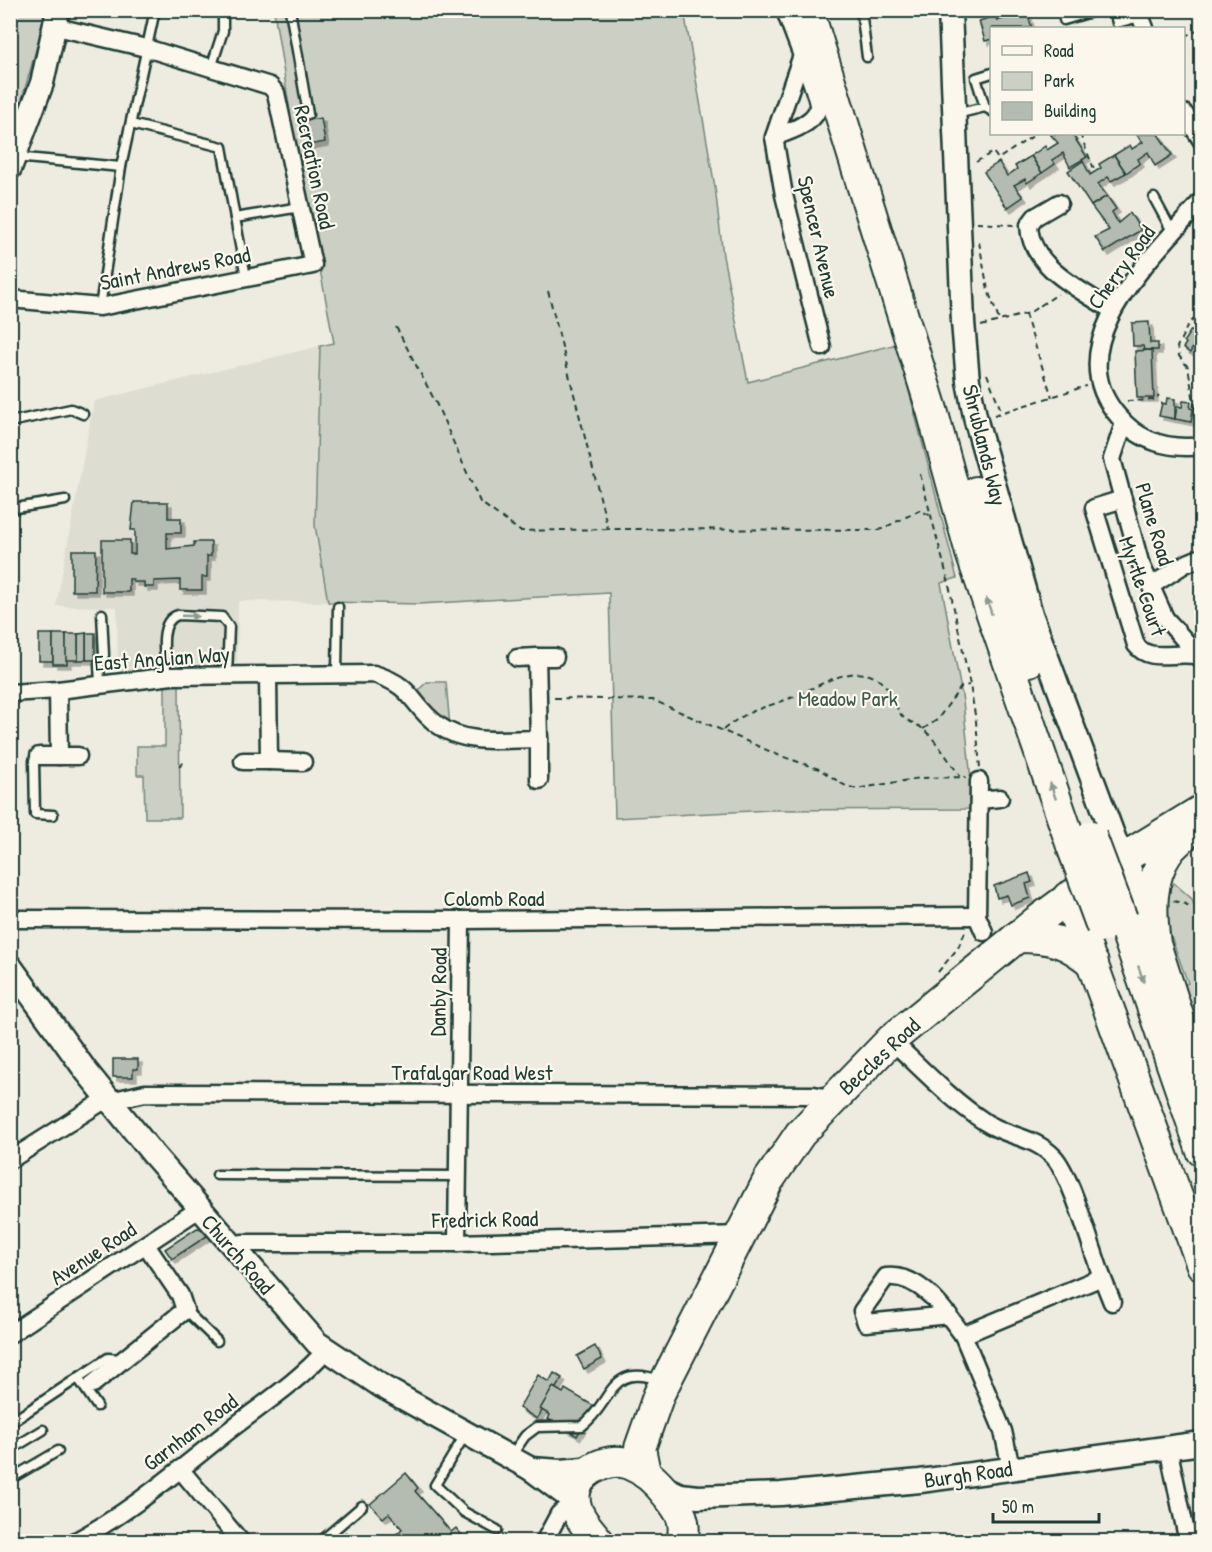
<svg xmlns="http://www.w3.org/2000/svg" width="1212" height="1552" font-family="'Patrick Hand',sans-serif">
<style>
.built{fill:#ddddd2}
.green{fill:#cbcfc4;stroke:#75867c;stroke-width:1.5}
.lines{fill:none;stroke-linecap:round;stroke-linejoin:round}
.stream{stroke:#6c7d74;stroke-width:4.5}
.building{fill:#b4bbb0;stroke:#1f3d34;stroke-width:1.5;filter:url(#shadow)}
.lane-casing{stroke:#1f3d34;stroke-width:13}
.street-casing{stroke:#1f3d34;stroke-width:21}
.secondary-casing{stroke:#1f3d34;stroke-width:27}
.highway-casing{stroke:#1f3d34;stroke-width:34}
.path{stroke:#1f3d34;stroke-width:2;stroke-dasharray:6 4.5;stroke-linecap:butt}
.lane{stroke:#fbf7ec;stroke-width:8}
.street{stroke:#fbf7ec;stroke-width:16}
.secondary{stroke:#fbf7ec;stroke-width:22}
.highway{stroke:#fbf7ec;stroke-width:30}
.highway-bridge-casing{stroke:#1f3d34;stroke-width:34;stroke-linecap:butt}
.highway-bridge{stroke:#fbf7ec;stroke-width:30}
.oneway{fill:#8d9a90}
.labels{text-anchor:middle;stroke-width:4.5;stroke-linejoin:round;paint-order:stroke}
.street-label{font-size:22px;fill:#1f3d34;stroke:#fbf7ec}
.park-label{font-size:22px;fill:#415a51;stroke:#fbf7ec}
</style>
<defs>
<filter id="shadow"><feDropShadow dx="4" dy="4" stdDeviation="0" flood-color="#0004"/></filter>
</defs>
<rect width="100%" height="100%" fill="#eeece1"/>
<filter id="ink" filterUnits="userSpaceOnUse"><feTurbulence type="fractalNoise" baseFrequency=".0167" numOctaves="2"/><feDisplacementMap in="SourceGraphic" scale="12" xChannelSelector="R" yChannelSelector="G"/><feConvolveMatrix kernelMatrix="1 2 1 2 8 2 1 2 1" color-interpolation-filters="sRGB"/></filter>
<g filter="url(#ink)">
<path class="built" d="M320,346L315,525L328,602L238,601L237,663L185,664L118,671L117,607L56,606L94,401Z"/>
<g class="green">
<path d="M11,11H47L11,138Z"/>
<path d="M274,11H684L715,187L723,256L748,382L897,344L957,578L941,583L963,701L974,809L772,810L615,818L609,593L419,604L328,602L315,525L320,346L334,343L291,118Z"/>
<path d="M427,682H446L450,727L440,722L415,693Z"/>
<path d="M165,684H179L180,818H145L144,775H137V746H165Z"/>
<path d="M1174,883L1192,899L1201,925V1036L1181,986L1188,983L1167,926L1161,897Z"/>
</g>
<g class="lines">
<path class="stream" d="M1066,1542C1078,1537 1086,1533 1096,1542"/>
</g>
<g class="building">
<path d="M1006,10H1026L1032,28H992V39L985,41L979,21L996,16L997,21L1009,17Z"/>
<path d="M321,118L325,142L309,145L302,121Z"/>
<path d="M1050,134H1072L1087,157L1070,167L1063,153L1052,160L1055,164L1042,173L1031,156L1045,146L1047,150L1058,143Z"/>
<path d="M1136,134H1158L1172,155L1155,166L1148,152L1138,159L1140,163L1126,173L1114,155L1130,145L1132,149L1143,142Z"/>
<path d="M1114,155L1126,173L1111,181L1108,177L1098,184L1107,196L1091,206L1068,171L1083,161L1090,175L1101,168L1099,164Z"/>
<path d="M1031,156L1042,173L1027,183L1025,179L1014,185L1023,197L1007,208L984,172L999,162L1007,176L1017,169L1015,166Z"/>
<path d="M1107,196L1116,209L1112,212L1118,223L1130,213L1141,230L1105,252L1095,237L1109,230L1091,206Z"/>
<path d="M1149,322L1150,343H1158V350H1144L1143,346H1133L1132,323Z"/>
<path d="M1191,330L1202,337V343L1197,350L1193,347L1190,353L1183,348L1186,343L1184,341Z"/>
<path d="M1152,350L1154,398H1137L1135,351Z"/>
<path d="M1167,398L1175,399V419L1159,416L1162,403L1166,404Z"/>
<path d="M1183,401L1191,402L1190,408L1193,409L1191,422L1175,419L1177,406L1182,407Z"/>
<path d="M134,502H168V518H181V533H167V549L194,546V542H211V556H207V577H202V590H180V580L154,581V587H144V582H133V579H129V592H102V540H130V554H135V530H131Z"/>
<path d="M72,550H96L95,591H72Z"/>
<rect x="86" y="633" width="9" height="27"/>
<path d="M86,633V660H78V634Z"/>
<rect x="39" y="634" width="14" height="27"/>
<path d="M53,634H66L67,664H53Z"/>
<rect x="66" y="634" width="12" height="26"/>
<path d="M1029,873L1032,882L1026,884L1030,898L1011,905L1007,895L997,898L994,886Z"/>
<path d="M113,1059H138V1069H133V1077H113Z"/>
<path d="M197,1228L202,1229L207,1236L172,1259L165,1249Z"/>
<path d="M595,1346L602,1359L584,1369L577,1356Z"/>
<path d="M554,1373L562,1378L537,1419L519,1408L538,1375L549,1382Z"/>
<path d="M553,1387L563,1393L565,1389L594,1406L577,1436L548,1419L550,1415L540,1409Z"/>
<path d="M406,1473L418,1488L415,1491L451,1532L456,1528L467,1542H387L402,1529L389,1513L383,1518L370,1504Z"/>
<path d="M346,1532L354,1542H335Z"/>
</g>
<g class="lines">
<g class="lane-casing">
<g id="lane">
<path d="M290,10L308,114"/>
<path d="M861,10L867,57"/>
<path d="M1114,10L1117,23L1140,17"/>
<path d="M1064,20L1098,10"/>
<path d="M211,68L223,31V10"/>
<path d="M985,107L976,78L992,73"/>
<path d="M956,114L985,107L992,111"/>
<path d="M131,124L222,147L235,218L300,207"/>
<path d="M15,157L121,167L155,10"/>
<path d="M1154,198L1173,233"/>
<path d="M235,218L246,277"/>
<path d="M100,307L121,167"/>
<path d="M10,422L71,409L83,414"/>
<path d="M10,509L65,500"/>
<path d="M337,674L338,607"/>
<path d="M167,676C165,659 157,621 178,615L222,617L229,627L227,675"/>
<path d="M100,684L99,664L104,655L102,614"/>
<path d="M39,756L34,760L35,814L53,815"/>
<path d="M217,1175L459,1176"/>
<path d="M185,1310L217,1341"/>
<path d="M78,1378L97,1406"/>
<path d="M10,1423L108,1358L121,1359"/>
<path d="M465,1435L435,1485L464,1512L497,1530"/>
<path d="M10,1450L43,1430"/>
<path d="M511,1456L525,1436L537,1427L582,1426C614,1402 608,1361 662,1381"/>
<path d="M10,1479L58,1451"/>
<path d="M320,1542L362,1506"/>
</g>
</g>
<g class="street-casing">
<g id="street">
<path d="M785,10C790,27 822,101 817,111C811,125 787,132 774,137L801,58"/>
<path d="M1138,10L1145,28"/>
<path d="M1184,113L1202,141"/>
<path d="M774,137L784,195L822,347"/>
<path d="M1202,200C1157,254 1053,343 1119,417C1140,442 1170,450 1202,446"/>
<path d="M1059,203L1035,217L1029,225C1030,267 1081,290 1112,310"/>
<path d="M10,299L100,307L313,265L276,93L270,86L146,48L57,27"/>
<path d="M1124,423L1112,459L1140,562L1165,618L1202,660"/>
<path d="M1123,499L1094,508L1136,645C1150,664 1178,650 1198,656"/>
<path d="M1151,586L1185,564L1202,557"/>
<path d="M537,657H555"/>
<path d="M58,690L59,756H78"/>
<path d="M10,693L58,690L172,676L374,674C416,687 409,704 438,725C466,746 506,739 539,739L537,657L517,658"/>
<path d="M39,756H59"/>
<path d="M243,761H269L268,675"/>
<path d="M269,761L303,762"/>
<path d="M539,780V739"/>
<path d="M979,781L977,916L984,932"/>
<path d="M979,800L1000,798"/>
<path d="M10,919L461,920L977,916"/>
<path d="M891,1040C921,1068 951,1100 985,1122C1007,1137 1034,1136 1054,1157C1071,1175 1092,1250 1102,1277L963,1335L1003,1431L1011,1468"/>
<path d="M110,1101L145,1093L814,1095L833,1099"/>
<path d="M10,1160L108,1098"/>
<path d="M457,1243L461,920"/>
<path d="M232,1247L242,1243H457L741,1235"/>
<path d="M1102,1277L1112,1302"/>
<path d="M949,1315L866,1323L862,1311L886,1277C920,1273 945,1311 963,1335"/>
<path d="M10,1334L199,1209"/>
<path d="M93,1384L185,1310L180,1295L146,1245"/>
<path d="M1168,1447L1188,1542"/>
<path d="M180,1469L241,1542"/>
<path d="M74,1542C131,1512 181,1468 231,1429C263,1404 299,1381 326,1350"/>
<path d="M544,1542L559,1514L574,1501"/>
</g>
</g>
<g class="secondary-casing">
<g id="secondary">
<path d="M950,10L963,322L968,381L976,421L1031,614L1122,859"/>
<path d="M10,168L42,83L58,10"/>
<path d="M10,966L86,1071L153,1154L317,1343L383,1387L531,1469L574,1501"/>
<path d="M531,1469L561,1471L594,1468"/>
<path d="M661,1486L680,1495L698,1497L781,1494L920,1481L1202,1443"/>
</g>
</g>
<g class="highway-casing">
<g id="highway">
<path d="M808,10L932,410L971,553L1072,846"/>
<path d="M976,492L1029,661"/>
<path d="M1190,828C1185,837 1174,843 1168,852C1149,879 1151,913 1155,944L1202,1090"/>
<path d="M1122,859L1145,927"/>
<path d="M1068,897L1202,1265"/>
<path d="M1122,919L1202,1151"/>
<path d="M1017,937C1052,937 1066,941 1093,963"/>
<path d="M645,1473L640,1448L659,1394L768,1181L800,1134L891,1040L1037,921L1122,859L1202,810"/>
<path d="M599,1542C590,1530 577,1518 575,1502C570,1475 606,1455 629,1464C645,1470 658,1483 668,1496C681,1512 687,1521 682,1542"/>
</g>
</g>
<g class="path">
<path d="M967,16L987,10"/>
<path d="M10,29L16,10"/>
<path d="M1184,36L1202,29"/>
<path d="M1080,134L1094,169"/>
<path d="M976,162L993,152L998,159L1036,134"/>
<path d="M977,223L1014,225"/>
<path d="M979,242L988,290L999,320"/>
<path d="M548,291L608,529L880,530L920,510L931,516"/>
<path d="M1025,314L1052,397"/>
<path d="M1194,318L1202,322"/>
<path d="M981,326L1029,313L1058,294"/>
<path d="M396,327L436,403L480,502L520,531L608,529"/>
<path d="M987,374L1002,413"/>
<path d="M1127,401L1155,400L1159,395"/>
<path d="M994,415L1086,386"/>
<path d="M1195,415V423L1199,426"/>
<path d="M1197,419L1188,367L1179,356L1177,347L1188,325L1202,311"/>
<path d="M1198,421L1200,430"/>
<path d="M920,474L948,580L970,685L976,721L980,768"/>
<path d="M554,698L653,700L778,755L819,769L844,785L856,789L920,778L966,777"/>
<path d="M923,729L937,720L961,687L969,685"/>
<path d="M723,730C749,708 764,709 793,697C823,685 862,655 888,689C894,697 896,710 903,717C909,722 917,724 923,729C937,741 949,761 960,776"/>
<path d="M179,767L184,762"/>
<path d="M1173,901L1186,904L1188,907"/>
<path d="M938,972L958,948L965,932"/>
</g>
<use href="#lane" class="lane"/>
<use href="#street" class="street"/>
<use href="#secondary" class="secondary"/>
<use href="#highway" class="highway"/>
<g class="highway-bridge-casing">
<g id="highway-bridge">
<path d="M1091,836L1122,919"/>
<path d="M1072,846L1102,927"/>
</g>
</g>
<use href="#highway-bridge" class="highway-bridge"/>
</g>
<defs><path id="oneway-solid" d="M-6-.8H1V-3.2L6.5 0L1 3.2V.8H-6Z" transform="scale(1.5)"/></defs>
<g class="oneway">
<use href="#oneway-solid" transform="translate(989 606) rotate(-108)"/>
<use href="#oneway-solid" transform="translate(190 616) rotate(2)"/>
<use href="#oneway-solid" transform="translate(1053 791) rotate(-109)"/>
<use href="#oneway-solid" transform="translate(1141 974) rotate(71)"/>
</g>
</g>
<g class="labels">
<g class="street-label">
<text transform="translate(315 167) rotate(78)" y="8">Recreation Road</text>
<text transform="translate(819 237) rotate(77)" y="8">Spencer Avenue</text>
<text transform="translate(1121 267) rotate(-54)" y="8">Cherry Road</text>
<text transform="translate(175 268) rotate(-11)" y="8">Saint Andrews Road</text>
<text transform="translate(985 445) rotate(76)" y="8">Shrublands Way</text>
<text transform="translate(1155 524) rotate(73)" y="8">Plane Road</text>
<text transform="translate(1143 586) rotate(71)" y="8">Myrtle Court</text>
<text transform="translate(162 658) rotate(-4)" y="8">East Anglian Way</text>
<text x="494" y="906">Colomb Road</text>
<text transform="translate(438 992) rotate(-89)" y="8">Danby Road</text>
<text transform="translate(879 1056) rotate(-43)" y="8">Beccles Road</text>
<text x="472" y="1080">Trafalgar Road West</text>
<text transform="translate(485 1219) rotate(-1)" y="8">Fredrick Road</text>
<text transform="translate(93 1253) rotate(-33)" y="8">Avenue Road</text>
<text transform="translate(238 1254) rotate(49)" y="8">Church Road</text>
<text transform="translate(190 1432) rotate(-37)" y="8">Garnham Road</text>
<text transform="translate(968 1474) rotate(-8)" y="8">Burgh Road</text>
</g>
<g class="park-label">
<text x="848" y="706">Meadow Park</text>
</g>
</g>
<rect width="1212" height="1552" fill="none" stroke="#fbf7ec" stroke-width="36"/>
<rect x="18" y="18" width="1176" height="1516" fill="none" stroke="#1f3d34" stroke-width="2" filter="url(#ink)"/>
<rect x="990" y="27" width="195" height="108" fill="#fbf7ec" stroke="#a3ada2" stroke-width="1.5"/>
<rect x="1002" y="46" width="30" height="9" fill="#fbf7ec" stroke="#a3ada2" stroke-width="1.5"/>
<text x="1044" y="57" font-size="18" fill="#1f3d34">Road</text>
<rect x="1002" y="72" width="30" height="18" fill="#cbcfc4" stroke="#a3ada2" stroke-width="1.5"/>
<text x="1044" y="87" font-size="18" fill="#1f3d34">Park</text>
<rect x="1002" y="102" width="30" height="18" fill="#b4bbb0" stroke="#a3ada2" stroke-width="1.5"/>
<text x="1044" y="117" font-size="18" fill="#1f3d34">Building</text>
<path d="M993 1513v9h106v-9" fill="none" stroke="#1f3d34" stroke-width="3"/>
<text x="1002" y="1513" font-size="18" fill="#1f3d34" stroke="#fbf7ec" stroke-width="4.5" paint-order="stroke">50 m</text>
</svg>
